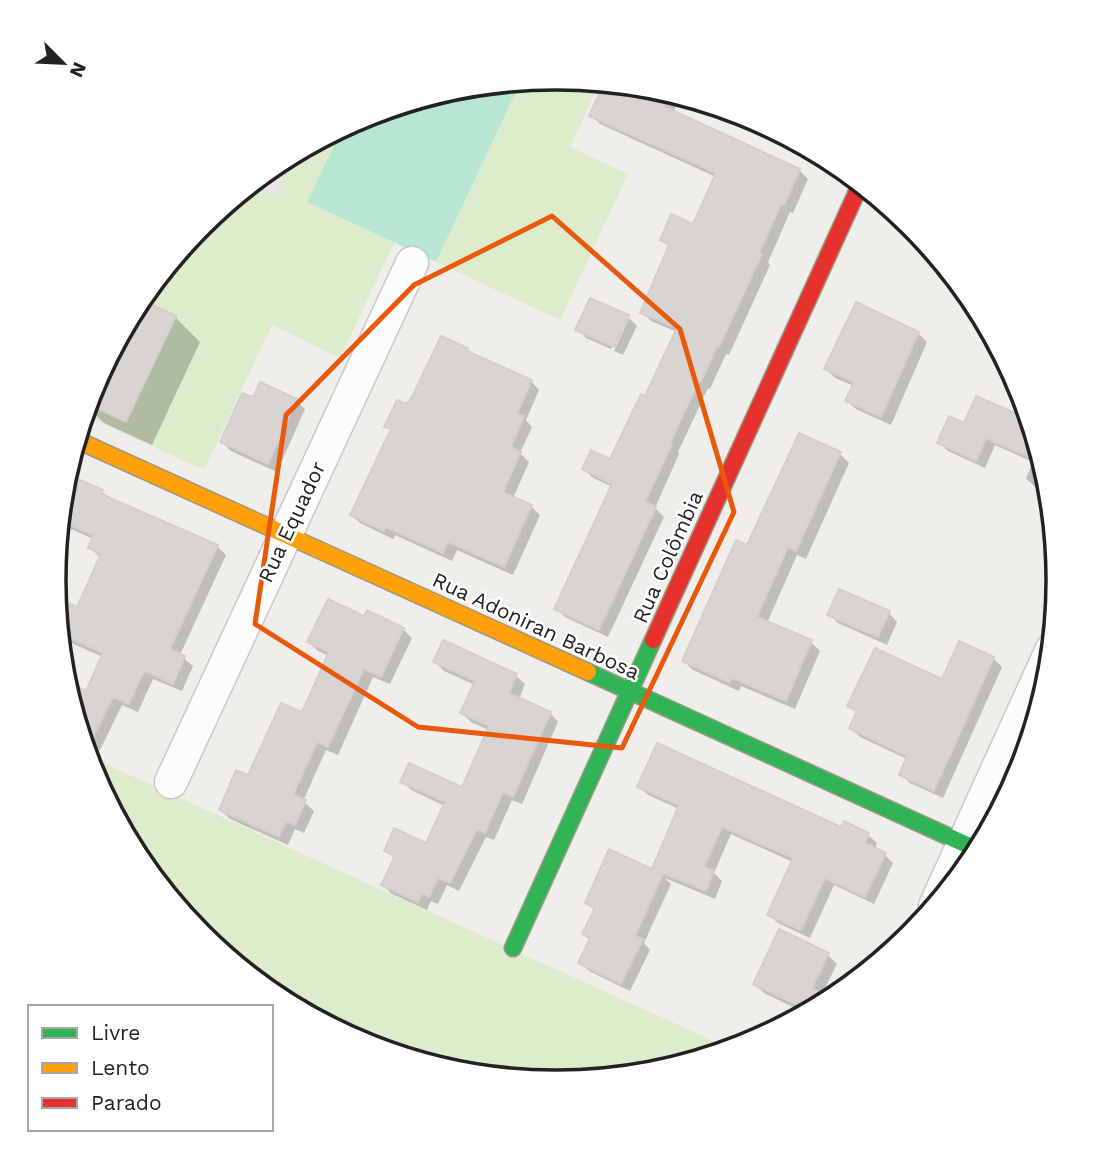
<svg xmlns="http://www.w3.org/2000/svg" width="1113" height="1159" font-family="'Work Sans',sans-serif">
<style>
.industrial{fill:#ede4e9}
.grass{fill:#ddeccb}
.pitch{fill:#b7e6d2}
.shadow{fill:#0003}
.building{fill:#d7d4d2;stroke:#d3d0cc;stroke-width:2}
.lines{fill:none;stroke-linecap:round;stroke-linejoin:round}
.street-casing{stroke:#c9c8c7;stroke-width:35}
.fast-casing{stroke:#999a82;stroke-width:19}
.slow-casing{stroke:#999a82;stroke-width:19}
.jam-casing{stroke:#999a82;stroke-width:19}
.street{stroke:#fdfcfc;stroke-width:32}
.fast{stroke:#30b455;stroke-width:16}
.slow{stroke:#ff9f0a;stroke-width:16}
.jam{stroke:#e5322d;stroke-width:16}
.marked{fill:none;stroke:#e8590c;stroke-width:5;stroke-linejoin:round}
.labels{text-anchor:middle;stroke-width:5;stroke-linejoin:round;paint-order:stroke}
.street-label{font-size:21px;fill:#222;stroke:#fff}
.rim{fill:none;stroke:#222;stroke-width:3.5}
</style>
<rect width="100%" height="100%" fill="#f0eeeb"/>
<path class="industrial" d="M293,154L274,195L250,184L278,162Z"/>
<g class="grass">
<path d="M557,77L600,82L570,147L628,174L560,320L436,262L521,81Z"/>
<path d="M343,127L307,202L394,243L340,358L272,325L204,470L84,415L93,387L139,300L202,224L250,184L274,195L293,154Z"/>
<path d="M88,756L731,1049L654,1072L556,1082L458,1072L364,1043L277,997L201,934L139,858L92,771Z"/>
</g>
<path class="pitch" d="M521,81L436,262L307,202L343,127L365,115L459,87Z"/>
<g class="shadow">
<path d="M606,82L644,86L667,97L676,106L673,112L799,170L808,179L793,213L790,212L768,262L770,265L729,355L726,354L710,389L708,388L678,452L679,454L655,508L664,517L608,637L565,617L556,608L613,487L593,478L584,469L611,461L646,398L677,332L651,321L642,312L670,248L662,240L694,226L716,177L600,124L591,115Z"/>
<path d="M139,300L175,317L200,342L152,445L104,423L87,406L93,387Z"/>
<path d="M628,317L611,349L586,338L578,329Z"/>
<path d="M629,318L637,326L623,355L614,351Z"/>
<path d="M918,333L927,342L891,425L856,409L847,401L854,386L835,378L826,369Z"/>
<path d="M467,350L472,355L531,381L539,390L526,420L532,427L520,453L529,462L513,498L531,506L540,515L513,575L457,550L452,561L395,535L393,539L360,523L352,515L392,431L387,426Z"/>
<path d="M253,400L296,401L305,409L277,472L231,451L222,442Z"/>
<path d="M1031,423L1049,482L1050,494L1035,487L1026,478L1033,462L995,445L985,468L948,451L939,443L965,425Z"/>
<path d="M799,435L840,454L849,463L806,559L797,555L767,623L811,642L820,651L795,709L741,686L739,691L693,670L684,661L748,547Z"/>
<path d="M66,476L102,492L111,500L217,546L226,555L180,655L193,666L182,691L153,679L138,712L122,705L100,750L84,743L86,694L103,657L60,638L56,599L78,609L101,558L90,548L93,539L60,524Z"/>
<path d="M889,613L897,622L887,645L838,623L829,614Z"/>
<path d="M365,619L403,629L412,638L390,684L373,677L338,755L326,750L303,801L314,811L304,833L295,829L288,845L230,819L221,810L303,714L329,656L318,651L309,642Z"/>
<path d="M443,643L516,676L525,684L519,699L550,713L558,722L522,804L512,800L494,840L486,837L459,891L447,885L438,904L431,901L427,910L392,894L383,885L395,859L386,851L427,845L445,806L411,790L402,781L463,789L489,730L471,722L462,713L475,685L444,671L435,662Z"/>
<path d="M993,658L1002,667L943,798L910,783L901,775L907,759L860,737L851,728L858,714L849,706L943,682Z"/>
<path d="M639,786L868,835L877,843L875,849L884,854L893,863L874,904L834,885L810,938L778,923L769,915L793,862L731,834L714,873L722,881L715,899L665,878L671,884L644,943L650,950L630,991L589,971L580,962L591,941L584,934L595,911L587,903L653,871L679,809L648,795Z"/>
<path d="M828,955L837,964L822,994L829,1001L766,1034L765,1027L799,1010L764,993L755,984Z"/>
</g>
<g class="building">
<path d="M604,82L649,86L668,95L663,106L800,169L784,205L781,204L759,253L762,254L719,347L717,346L701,382L699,381L670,443L672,444L645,502L656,507L599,630L554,609L612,484L582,469L591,450L610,459L641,394L645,396L677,328L640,313L669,245L660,240L671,214L693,224L716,173L589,116Z"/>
<path d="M590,298L629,315L614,347L575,330Z"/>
<path d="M140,299L176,316L126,422L88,404L93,387Z"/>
<path d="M856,302L919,332L881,417L845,401L854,382L824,369Z"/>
<path d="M441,336L468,348L467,351L532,380L517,413L524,416L511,447L521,452L503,492L532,505L504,567L448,542L443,553L386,527L384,531L350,515L391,429L384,427L397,400L407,404L413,395Z"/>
<path d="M260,382L297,399L268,464L220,442L242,393L253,397Z"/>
<path d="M976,396L1031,420L1043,463L986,438L976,461L937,443L949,416L964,423Z"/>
<path d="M799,433L841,452L796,551L788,547L757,617L812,640L786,701L732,678L730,683L682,661L736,540L747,545Z"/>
<path d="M66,474L103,490L101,494L218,545L170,649L185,656L173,684L144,671L129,704L113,697L86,752L65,682L86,691L103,653L60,634L56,597L77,607L101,554L88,548L93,535L60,521Z"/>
<path d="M839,589L890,611L878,637L827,615Z"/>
<path d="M328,599L364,616L367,610L404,628L381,677L364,669L328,747L317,742L293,795L306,800L295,825L286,821L279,837L219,810L236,770L248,775L281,703L302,712L329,652L307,642Z"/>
<path d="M443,640L517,674L509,693L551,712L513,797L503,792L485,833L477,829L450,883L438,878L429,897L422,893L418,902L381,885L395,856L384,851L394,828L426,843L445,802L400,782L409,763L462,787L489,726L460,713L475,681L433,662Z"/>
<path d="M959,641L994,657L934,791L899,775L907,756L849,728L857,711L847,706L875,648L942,679Z"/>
<path d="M657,743L841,827L844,821L869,833L865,843L886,853L865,897L825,878L801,930L767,915L793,858L722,827L704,867L714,871L706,891L659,872L663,874L635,936L643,939L621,984L578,963L590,938L582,934L595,908L585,903L609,849L652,869L679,805L637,787Z"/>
<path d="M779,929L829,953L812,988L824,994L818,1007L809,1011L753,984Z"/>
</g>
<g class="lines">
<g class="street-casing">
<g id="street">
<path d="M171,782L412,263"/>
<path d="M935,906L1052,649"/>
</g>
</g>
<g class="fast-casing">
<g id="fast">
<path d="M588,672L978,850"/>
<path d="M513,948L653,640"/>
</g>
</g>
<g class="slow-casing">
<path id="slow" d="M77,440L588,672"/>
</g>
<g class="jam-casing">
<path id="jam" d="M653,640L861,183"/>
</g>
<use href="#street" class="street"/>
<use href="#fast" class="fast"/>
<use href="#slow" class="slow"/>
<use href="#jam" class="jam"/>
</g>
<path class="marked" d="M552,216L680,329L734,512L622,748L418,727L255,624L286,415L414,285Z"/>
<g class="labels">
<g class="street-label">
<text transform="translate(292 522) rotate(-65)" y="7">Rua Equador</text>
<text transform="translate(668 557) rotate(-66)" y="7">Rua Colômbia</text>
<text transform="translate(536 626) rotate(25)" y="7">Rua Adoniran Barbosa</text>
</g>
</g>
<path d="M0 0H1113V1159H0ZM66 580a490 490 0 1 1 980 0a490 490 0 1 1-980 0Z" fill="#fff" fill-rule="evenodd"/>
<path class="rim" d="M66 580a490 490 0 1 1 980 0a490 490 0 1 1-980 0Z"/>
<rect x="28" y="1005" width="245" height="126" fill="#ffffff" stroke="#a7a7a7" stroke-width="2"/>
<rect x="42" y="1028" width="35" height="10" fill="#30b455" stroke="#a7a7a7" stroke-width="2"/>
<text x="91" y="1040" font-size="21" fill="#222222">Livre</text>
<rect x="42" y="1063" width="35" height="10" fill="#ff9f0a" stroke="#a7a7a7" stroke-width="2"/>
<text x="91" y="1075" font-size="21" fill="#222222">Lento</text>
<rect x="42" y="1098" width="35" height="10" fill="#e5322d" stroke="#a7a7a7" stroke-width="2"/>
<text x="91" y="1110" font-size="21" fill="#222222">Parado</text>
<g transform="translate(63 63) rotate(114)" stroke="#ffffff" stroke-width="5" paint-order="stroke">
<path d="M0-5L12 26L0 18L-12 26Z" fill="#222222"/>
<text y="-10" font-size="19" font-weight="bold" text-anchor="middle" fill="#222222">N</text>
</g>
</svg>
